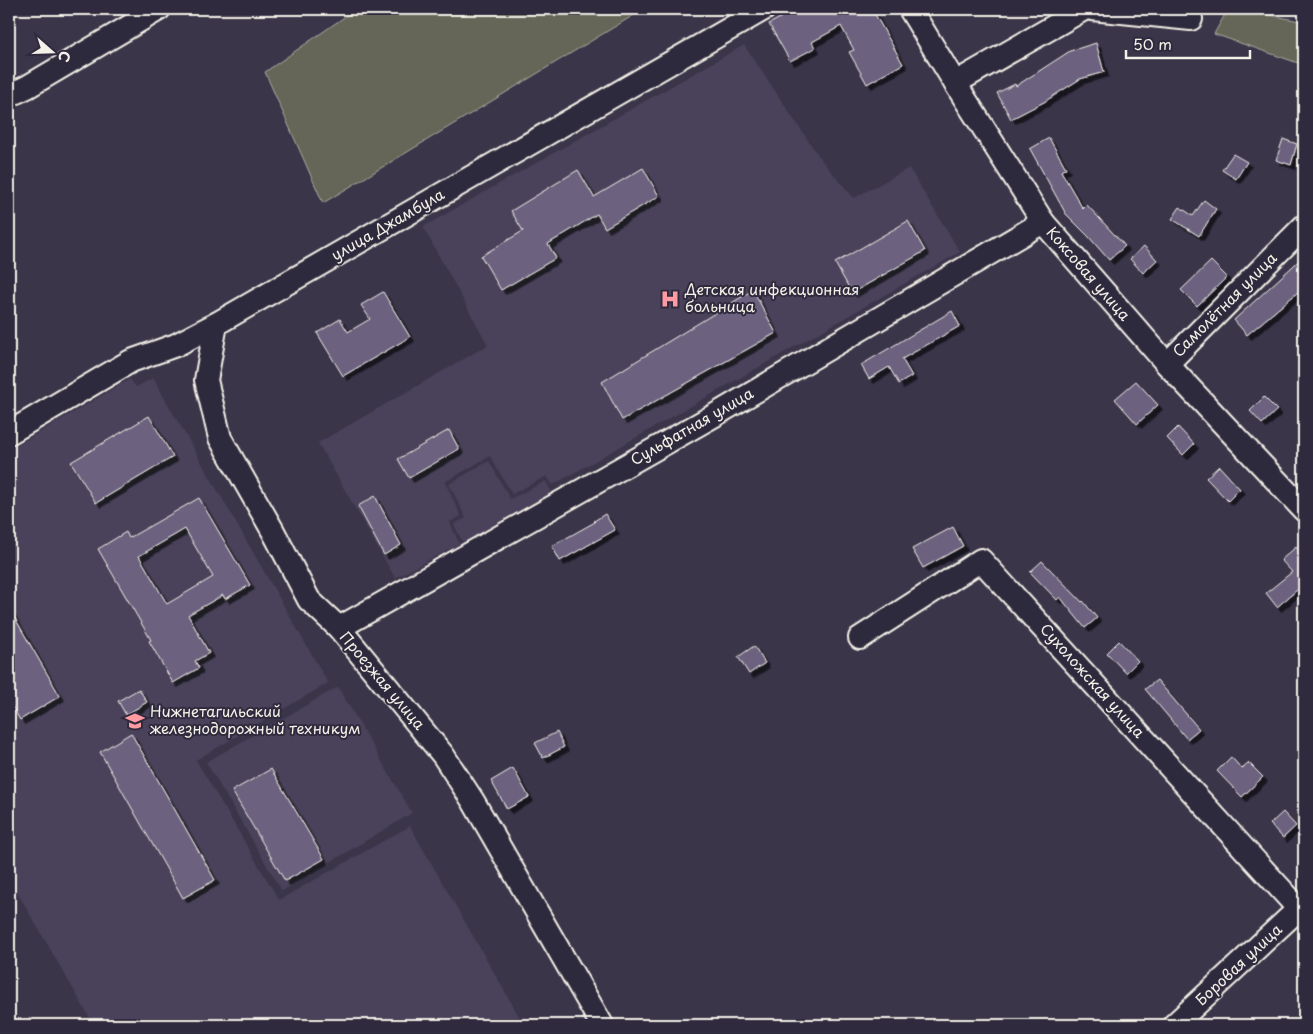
<svg xmlns="http://www.w3.org/2000/svg" width="1313" height="1034" font-family="'Playpen Sans',sans-serif">
<style>
.built{fill:#4a425a}
.green{fill:#656658;stroke:#acaca0}
.building{fill:#6c6280;stroke:#f4f1e8;fill-rule:evenodd;filter:url(#shadow)}
.lines{fill:none;stroke-linecap:round;stroke-linejoin:round}
.minor-casing{stroke:#f4f1e8;stroke-width:26}
.minor{stroke:#2f2a3d;stroke-width:22}
.labels{text-anchor:middle;stroke-width:4;stroke-linejoin:round;paint-order:stroke}
.street-label{font-size:15px;fill:#f4f1e8;stroke:#2f2a3d}
.poi-label{font-size:15px;fill:#f4f1e8;stroke:#2f2a3d;text-anchor:start}
</style>
<defs>
<filter id="shadow"><feDropShadow dx="4.5" dy="4.5" stdDeviation="0" flood-color="#0009"/></filter>
</defs>
<rect width="100%" height="100%" fill="#3b354a"/>
<filter id="ink" filterUnits="userSpaceOnUse"><feTurbulence type="fractalNoise" baseFrequency=".02" numOctaves="2"/><feDisplacementMap in="SourceGraphic" scale="10" xChannelSelector="R" yChannelSelector="G"/><feConvolveMatrix kernelMatrix="1 2 1 2 8 2 1 2 1" color-interpolation-filters="sRGB"/></filter>
<g filter="url(#ink)">
<g class="built">
<path d="M744,45L822,161L854,198L909,168L960,252L553,485L547,476L512,494L490,456L445,482L461,516L450,522L459,544L395,578L318,443L488,345L423,227Z"/>
<path d="M153,378L328,683L196,760L279,900L410,826L524,1025H94L9,878V450L130,379L136,387Z"/>
<path d="M489,461L510,499L546,481L554,497L465,547L454,524L466,518L449,484Z"/>
<path d="M338,687L412,813L282,891L206,762Z"/>
</g>
<g class="green">
<path d="M356,9H644L323,203L265,72Z"/>
<path d="M1228,9H1241L1304,22V65L1214,34Z"/>
</g>
<g class="building">
<path d="M796,9H872L903,64L867,84L849,52L854,50L841,26L812,42L815,48L790,61L769,24Z"/>
<path d="M1096,43L1104,72L1080,79L1044,102L1011,119L997,93L1015,84L1016,86L1070,51Z"/>
<path d="M1049,138L1066,168L1061,171L1083,209L1087,205L1125,246L1109,260L1089,237L1066,214L1030,149Z"/>
<path d="M1283,139L1297,144L1291,165L1276,160Z"/>
<path d="M1233,154L1247,162L1236,179L1222,170Z"/>
<path d="M643,168L659,196L605,228L597,214L548,244L556,258L501,290L481,256L523,231L511,211L578,170L594,197Z"/>
<path d="M1204,200L1216,209L1199,236L1172,219L1180,207L1193,216Z"/>
<path d="M908,221L925,251L852,293L835,263Z"/>
<path d="M1144,246L1157,260L1143,273L1130,259Z"/>
<path d="M1304,256V287L1247,335L1234,320Z"/>
<path d="M1211,261L1227,277L1197,306L1181,290Z"/>
<path d="M753,290L776,333L622,420L602,382Z"/>
<path d="M383,292L410,337L343,376L317,333L340,319L348,332L370,319L361,305Z"/>
<path d="M952,311L960,326L902,359L912,376L899,384L889,367L869,379L861,365Z"/>
<path d="M1136,381L1158,405L1137,424L1115,399Z"/>
<path d="M1264,397L1277,410L1262,424L1250,411Z"/>
<path d="M149,416L173,457L96,503L71,462Z"/>
<path d="M1178,427L1194,444L1183,455L1167,438Z"/>
<path d="M449,430L459,449L409,478L398,459Z"/>
<path d="M1219,466L1240,489L1228,501L1206,478Z"/>
<path d="M375,496L401,545L384,555L358,506Z"/>
<path d="M199,498L250,585L225,599L223,595L188,615L209,653L195,661L199,668L173,683L149,641L151,640L98,549L126,532L129,538ZM185,529L213,577L167,604L139,556Z"/>
<path d="M605,514L615,530L560,561L552,546L595,522L594,521Z"/>
<path d="M953,527L963,546L923,568L912,549Z"/>
<path d="M1296,547L1304,557V587L1303,585L1277,607L1266,593L1292,572L1281,560Z"/>
<path d="M1042,561L1082,602L1083,601L1097,618L1085,628L1060,597L1057,600L1030,572Z"/>
<path d="M9,608L60,696L20,720L9,701Z"/>
<path d="M1119,641L1138,661L1126,673L1107,653Z"/>
<path d="M754,646L765,663L749,674L738,657Z"/>
<path d="M1157,680L1199,729L1187,739L1145,689Z"/>
<path d="M139,689L147,702L126,715L118,701Z"/>
<path d="M557,732L564,747L543,758L535,743Z"/>
<path d="M131,733L215,880L183,898L100,752Z"/>
<path d="M1231,757L1242,769L1249,763L1263,777L1242,797L1217,771Z"/>
<path d="M513,768L529,797L507,809L491,781Z"/>
<path d="M271,769L324,859L285,881L232,791Z"/>
<path d="M1283,812L1296,826L1283,838L1270,824Z"/>
</g>
<g class="lines">
<g class="minor-casing">
<g id="minor">
<path d="M910,9L955,83L1043,222L1167,364L1304,510"/>
<path d="M1092,9L1191,19"/>
<path d="M955,83L1084,9"/>
<path d="M9,93L12,94L27,87L159,9"/>
<path d="M216,324L206,380L220,438L273,531L309,600L339,628L443,755L473,801L602,1025"/>
<path d="M1167,364L1304,226"/>
<path d="M9,433L131,361L176,345L216,324L764,9"/>
<path d="M339,628L715,415L1043,222"/>
<path d="M860,638L981,560L1299,909"/>
<path d="M1174,1025L1304,904"/>
</g>
</g>
<use href="#minor" class="minor"/>
</g>
</g>
<defs>
<g id="hospital-bare" transform="scale(1.5)"><path d="M-5-5h3v3.5h4V-5h3V5h-3V1.5h-4V5h-3Z" fill="#ff9aa2" stroke="#2f2a3d" stroke-width="2.5" paint-order="stroke"/></g>
<g id="university-bare" transform="scale(1.5)"><path d="M0-5L7-2L0 1L-7-2ZM-4 1L0 2.5L4 1V4Q0 6-4 4Z" fill="#ff9aa2" stroke="#2f2a3d" stroke-width="2.5" paint-order="stroke"/></g>
</defs>
<g fill-rule="evenodd">
<use href="#hospital-bare" x="670" y="299"/>
<use href="#university-bare" x="135" y="721"/>
</g>
<g class="labels">
<g class="street-label">
<text transform="translate(388 225) rotate(-30)" y="5">улица Джамбула</text>
<text transform="translate(1088 274) rotate(49)" y="5">Коксовая улица</text>
<text transform="translate(1225 305) rotate(-45)" y="5">Самолётная улица</text>
<text transform="translate(692 427) rotate(-30)" y="5">Сульфатная улица</text>
<text transform="translate(382 681) rotate(50)" y="5">Проезжая улица</text>
<text transform="translate(1092 681) rotate(48)" y="5">Сухоложская улица</text>
<text transform="translate(1239 965) rotate(-43)" y="5">Боровая улица</text>
</g>
<g class="poi-label">
<text x="685" y="295">Детская инфекционная<tspan x="685" dy="17">больница</tspan></text>
<text x="150" y="717">Нижнетагильский<tspan x="150" dy="17">железнодорожный техникум</tspan></text>
</g>
</g>
<rect width="1313" height="1034" fill="none" stroke="#2f2a3d" stroke-width="30"/>
<rect x="15" y="15" width="1283" height="1004" fill="none" stroke="#f4f1e8" stroke-width="2" filter="url(#ink)"/>
<g transform="translate(52 52) rotate(110)" stroke="#2f2a3d" stroke-width="4" paint-order="stroke">
<path d="M0-4L9 19L0 12L-9 19Z" fill="#f4f1e8"/>
<text y="-8" font-size="14" font-weight="bold" text-anchor="middle" fill="#f4f1e8">С</text>
</g>
<path d="M1126 50v8h124v-8" fill="none" stroke="#f4f1e8" stroke-width="2.5"/>
<text x="1133" y="50" font-size="15" fill="#f4f1e8" stroke="#2f2a3d" stroke-width="4" paint-order="stroke">50 m</text>
</svg>
